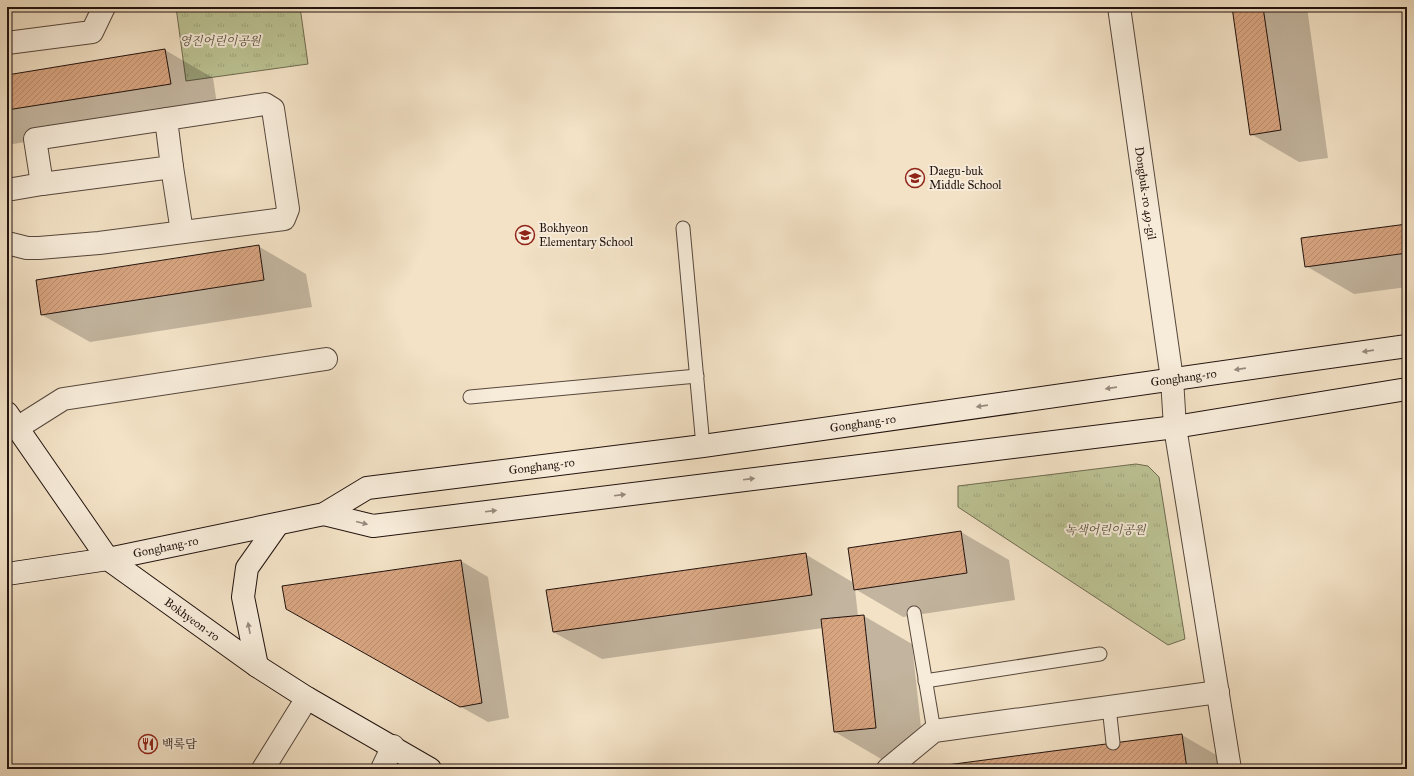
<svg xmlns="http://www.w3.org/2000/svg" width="1414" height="776" font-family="'IM FELL Great Primer','Noto Serif KR',serif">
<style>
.grass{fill:url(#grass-tufts);stroke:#6f6b51}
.shadow{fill:#0003}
.building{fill:url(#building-hatch);stroke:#22130e}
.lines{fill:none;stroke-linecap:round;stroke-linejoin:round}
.service-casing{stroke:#56473c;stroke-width:15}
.minor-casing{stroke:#56473c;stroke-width:24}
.secondary-casing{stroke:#22130e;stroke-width:24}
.service{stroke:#f7ecda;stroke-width:13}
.minor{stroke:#f7ecda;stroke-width:22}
.secondary{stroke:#f7ecda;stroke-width:22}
.oneway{fill:#978a7e}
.labels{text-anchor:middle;stroke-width:4;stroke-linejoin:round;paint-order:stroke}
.park-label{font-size:12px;font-style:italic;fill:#58513d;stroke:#f7ecda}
.poi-label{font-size:12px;fill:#22130e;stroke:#f7ecda;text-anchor:start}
.street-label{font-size:12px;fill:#22130e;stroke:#f7ecda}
</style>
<defs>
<pattern id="grass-tufts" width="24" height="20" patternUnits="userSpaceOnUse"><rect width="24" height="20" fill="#bcc394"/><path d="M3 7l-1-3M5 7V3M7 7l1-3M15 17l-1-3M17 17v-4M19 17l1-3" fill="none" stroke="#a1a77e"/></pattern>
<pattern id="building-hatch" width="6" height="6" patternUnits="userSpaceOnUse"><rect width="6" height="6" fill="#d8a581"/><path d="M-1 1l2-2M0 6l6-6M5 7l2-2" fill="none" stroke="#b98d6e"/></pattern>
</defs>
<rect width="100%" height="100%" fill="#f3e2c6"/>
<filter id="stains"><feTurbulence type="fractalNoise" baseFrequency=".005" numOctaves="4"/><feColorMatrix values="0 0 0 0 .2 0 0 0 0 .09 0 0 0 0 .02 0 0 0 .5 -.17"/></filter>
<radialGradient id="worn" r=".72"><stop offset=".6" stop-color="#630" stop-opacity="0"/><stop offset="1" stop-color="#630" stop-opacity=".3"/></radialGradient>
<g class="grass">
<path d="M176,7H300L308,64L186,81Z"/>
<path d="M1136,464L1148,466L1159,477L1185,639L1168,645L958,507V486Z"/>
</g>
<g class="shadow">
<path d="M1233,7H1307L1328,158L1299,162L1251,134Z"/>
<path d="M165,50L213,78L218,111L7,145V76Z"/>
<path d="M1407,225V287L1354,294L1306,266Z"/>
<path d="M258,246L306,274L312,307L90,342L42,315Z"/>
<path d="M961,532L1009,560L1015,600L903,617L855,589L858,616H864L912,644L924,755L883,760L835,732L823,628L602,659L553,632L805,554L854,583Z"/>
<path d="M461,561L488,577L509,718L488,722L314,625Z"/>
<path d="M1182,735L1230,763L1231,769H927Z"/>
</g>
<g class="building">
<path d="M1232,7H1263L1281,130L1250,135Z"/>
<path d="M165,49L171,84L7,110V75Z"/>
<path d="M1407,224V253L1305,267L1301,238Z"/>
<path d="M259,245L264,280L41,315L36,280Z"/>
<path d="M961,531L967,573L854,590L848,548Z"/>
<path d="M806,553L812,595L553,632L546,590Z"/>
<path d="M461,560L482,703L460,707L286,609L282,586Z"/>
<path d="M864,615L876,728L834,732L821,619Z"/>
<path d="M1182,734L1187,769H924V768Z"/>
</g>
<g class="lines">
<g class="service-casing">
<g id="service">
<path d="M683,228L703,446"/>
<path d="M470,397L697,376"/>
<path d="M914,613L934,731"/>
<path d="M925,681L1100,654"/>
<path d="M1109,707L1113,743"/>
</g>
</g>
<g class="minor-casing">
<g id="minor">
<path id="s1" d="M1119,7L1172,379L1175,427L1230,769"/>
<path d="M7,43L92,32L104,7"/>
<path d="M172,167L182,232"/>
<path d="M7,190L42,184"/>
<path d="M7,243L27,248H39L99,243L284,219L288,209L273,109L265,104L35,139L42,184L172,167L166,119"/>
<path d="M17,428L63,399L326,359"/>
<path d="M263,769L307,698"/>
<path d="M382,769L393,746"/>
<path d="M888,769L934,731L1218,692"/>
</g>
</g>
<g class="secondary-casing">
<g id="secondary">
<path id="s2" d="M7,413L108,559L257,666L307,698L430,769"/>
<path d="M324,514L373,526L1175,427L1407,389"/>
<path id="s3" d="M7,574L108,559L324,514L367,488L703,446L1407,346"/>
<path d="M257,666L243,597L247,568L278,524"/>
</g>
</g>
<use href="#service" class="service"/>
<use href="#minor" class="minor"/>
<use href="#secondary" class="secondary"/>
</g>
<defs><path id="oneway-solid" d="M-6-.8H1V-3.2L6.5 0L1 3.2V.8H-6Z"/></defs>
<g class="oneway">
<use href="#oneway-solid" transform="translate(1368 351) rotate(172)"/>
<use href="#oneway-solid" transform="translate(1240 369) rotate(172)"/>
<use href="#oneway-solid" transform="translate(1111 388) rotate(172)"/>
<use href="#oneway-solid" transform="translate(982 406) rotate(172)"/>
<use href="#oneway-solid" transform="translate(749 479) rotate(-7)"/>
<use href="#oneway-solid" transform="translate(620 495) rotate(-7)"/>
<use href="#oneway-solid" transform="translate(491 511) rotate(-7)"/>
<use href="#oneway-solid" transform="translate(362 523) rotate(14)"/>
<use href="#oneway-solid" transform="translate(249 628) rotate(-101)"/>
</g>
<defs>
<g id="school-ring" transform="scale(1)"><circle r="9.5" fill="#f7ecda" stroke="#8f2418" stroke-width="1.5"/><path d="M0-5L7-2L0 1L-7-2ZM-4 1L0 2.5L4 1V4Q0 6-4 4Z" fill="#8f2418"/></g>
<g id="restaurant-ring" transform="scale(1)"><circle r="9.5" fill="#f7ecda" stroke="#8f2418" stroke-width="1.5"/><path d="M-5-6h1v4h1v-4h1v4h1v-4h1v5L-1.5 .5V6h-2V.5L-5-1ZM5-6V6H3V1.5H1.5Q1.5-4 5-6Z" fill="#8f2418"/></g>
</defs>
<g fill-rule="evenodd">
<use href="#school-ring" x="915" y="178"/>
<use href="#school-ring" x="525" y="235"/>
<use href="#restaurant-ring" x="148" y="744"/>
</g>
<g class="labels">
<g class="park-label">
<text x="220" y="45">영진어린이공원</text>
<text x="1105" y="534">녹색어린이공원</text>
</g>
<g class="poi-label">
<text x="929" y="175">Daegu-buk<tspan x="929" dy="14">Middle School</tspan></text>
<text x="539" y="232">Bokhyeon<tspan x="539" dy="14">Elementary School</tspan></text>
<text x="162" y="748">백록담</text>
</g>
<g class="street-label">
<text dy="4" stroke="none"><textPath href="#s1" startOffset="188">Dongbuk-ro 49-gil</textPath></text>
<text dy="4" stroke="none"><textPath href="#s3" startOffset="1197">Gonghang-ro</textPath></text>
<text dy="4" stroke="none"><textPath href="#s3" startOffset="873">Gonghang-ro</textPath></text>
<text dy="4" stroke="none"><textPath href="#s3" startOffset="549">Gonghang-ro</textPath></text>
<text dy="4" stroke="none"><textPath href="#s3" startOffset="161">Gonghang-ro</textPath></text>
<text dy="4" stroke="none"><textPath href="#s2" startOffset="281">Bokhyeon-ro</textPath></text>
</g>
</g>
<rect width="1414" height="776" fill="none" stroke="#f3e2c6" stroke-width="24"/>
<rect x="8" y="8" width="1398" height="760" fill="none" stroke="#22130e" stroke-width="2"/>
<rect x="12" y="12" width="1390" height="752" fill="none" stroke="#22130e"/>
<rect width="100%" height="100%" filter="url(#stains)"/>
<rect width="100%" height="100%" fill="url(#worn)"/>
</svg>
